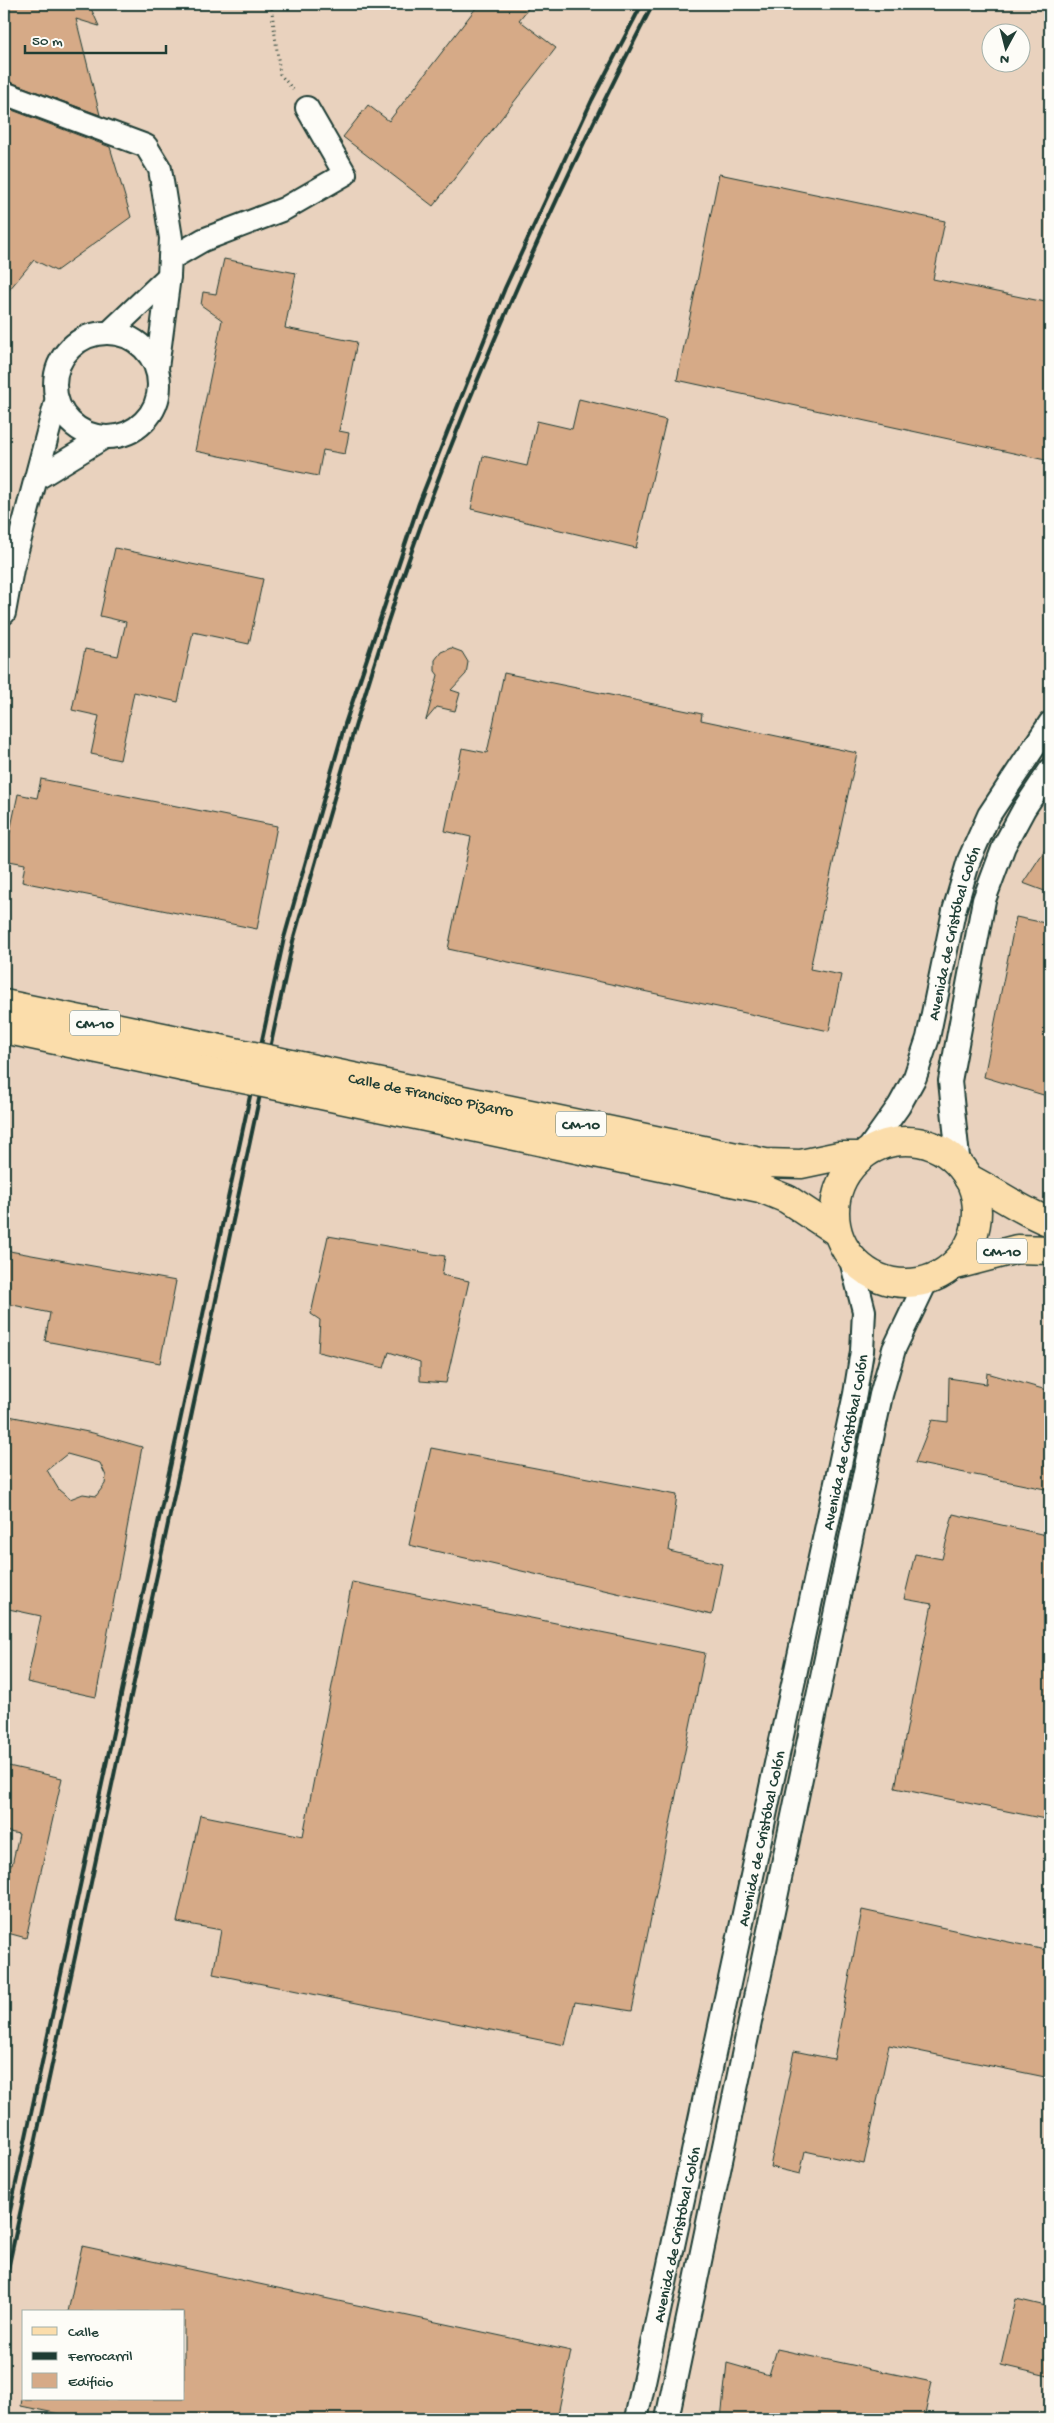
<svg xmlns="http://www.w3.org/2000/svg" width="1054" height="2423" font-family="'Gochi Hand',sans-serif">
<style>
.built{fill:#e9d2be;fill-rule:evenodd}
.building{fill:#d6aa87;stroke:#1f3d34;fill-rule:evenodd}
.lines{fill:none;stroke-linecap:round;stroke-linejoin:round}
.minor-casing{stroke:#1f3d34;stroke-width:26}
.major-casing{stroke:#1f3d34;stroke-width:31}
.path{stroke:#1f3d34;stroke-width:3;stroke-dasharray:1 4;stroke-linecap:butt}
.minor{stroke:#fdfcf7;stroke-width:22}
.major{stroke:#fbddab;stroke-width:28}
.rail{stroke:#1f3d34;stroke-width:4}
.major-bridge-casing{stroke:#1f3d34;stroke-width:31;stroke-linecap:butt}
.major-bridge{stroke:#fbddab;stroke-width:28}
.labels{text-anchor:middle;stroke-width:5;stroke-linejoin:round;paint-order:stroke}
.shield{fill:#fdfcf7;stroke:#62766e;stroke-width:1}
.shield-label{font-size:15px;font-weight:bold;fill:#1f3d34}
.street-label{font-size:16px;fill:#1f3d34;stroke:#fdfcf7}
</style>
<rect width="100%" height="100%" fill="#f1e3d5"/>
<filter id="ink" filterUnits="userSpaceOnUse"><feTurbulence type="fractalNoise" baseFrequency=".02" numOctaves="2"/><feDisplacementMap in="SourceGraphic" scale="10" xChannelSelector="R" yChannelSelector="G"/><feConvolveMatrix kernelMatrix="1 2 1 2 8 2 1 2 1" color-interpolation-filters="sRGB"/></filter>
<g filter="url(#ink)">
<path class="built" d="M4,4H1050V2419H4ZM992,32H1022V62H992ZM24,2312H184V2399H24Z"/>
<g class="building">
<path d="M4,4H89L99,26L76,19L100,115L4,80Z"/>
<path d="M479,4H532L519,20L556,48L433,206L343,137L368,105L389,121Z"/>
<path d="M4,107L110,147L131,217L56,271L34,260L4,296Z"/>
<path d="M719,174L945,221L933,279L1050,303V461L677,380Z"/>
<path d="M224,259L296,273L285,328L357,342L339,431L349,433L345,454L323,450L318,476L195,451L222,320L201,305L203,292L216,294Z"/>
<path d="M579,399L666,420L636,548L471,509L483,456L527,466L537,421L572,429Z"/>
<path d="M115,548L263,579L249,644L193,632L178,702L134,692L120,760L91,754L99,716L72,710L85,649L118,656L126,622L100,616Z"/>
<path d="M451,648L462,652L468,662L466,674L451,690L460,693L455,711L437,707L426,720L438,675L435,671V660L441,652Z"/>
<path d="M504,673L702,714L701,720L857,753L810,969L841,975L829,1031L448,949L471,837L445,831L462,748L487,753Z"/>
<path d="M41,779L277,826L257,929L22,882L25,864L4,860L18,794L37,798Z"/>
<path d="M1050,842V893L1023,883Z"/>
<path d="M1016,917L1050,924V1097L984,1077Z"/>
<path d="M328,1236L445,1256L442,1275L469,1281L446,1383L420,1381V1362L389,1352L384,1368L318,1352L320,1320L311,1314Z"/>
<path d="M4,1250L176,1281L160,1363L45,1341L50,1313L4,1303Z"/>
<path d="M987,1373L1050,1391V1490L915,1463L932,1420L948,1422L949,1378L986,1384Z"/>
<path d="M4,1415L93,1433L142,1447L96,1697L27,1682L41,1616L4,1608ZM67,1454L100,1463L106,1476L105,1484L96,1496L83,1494L70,1499L59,1490L47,1470Z"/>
<path d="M431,1448L677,1495L669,1551L722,1564L712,1615L409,1545Z"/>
<path d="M953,1514L1050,1536V1820L895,1788L932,1604L904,1599L915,1554L942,1559Z"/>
<path d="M352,1582L705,1653L632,2011L575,2002L565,2045L213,1974L221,1930L177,1922L200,1815L303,1836Z"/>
<path d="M4,1765L62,1778L26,1938L4,1932V1863L12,1865L19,1834L4,1831Z"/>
<path d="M862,1910L1050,1951V2078L889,2045L864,2164L805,2151L800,2174L770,2167L794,2051L834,2059Z"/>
<path d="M82,2246L571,2351L557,2419H83L21,2406L22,2399H184V2312H68Z"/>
<path d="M1016,2299L1050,2307V2367L1048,2376L1001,2365Z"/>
<path d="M777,2349L932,2382L924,2419H721L727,2363L769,2375Z"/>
</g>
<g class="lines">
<g class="minor-casing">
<g id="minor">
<path d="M4,93L146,146L160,169L171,238L169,276L157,368"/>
<path d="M170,259L203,240L284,209L345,174L307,108"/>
<path d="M110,332L169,276"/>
<circle cx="107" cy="385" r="52"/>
<path d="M36,479L103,438"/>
<path d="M4,613L12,569L56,402"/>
<path id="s1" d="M869,1148L899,1106L915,1077L928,1038L954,911L969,860L989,815L1050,723"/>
<path d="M959,1167L950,1081L984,900L1004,846L1024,809L1050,770"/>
<path id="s2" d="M636,2419L855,1394L862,1351L864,1311L850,1256"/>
<path d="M667,2419L881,1395L894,1349L927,1280"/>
</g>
</g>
<g class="major-casing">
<g id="major">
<path d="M4,1004L187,1042"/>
<path d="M4,1029L183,1067"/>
<path id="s3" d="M305,1067L765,1163L801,1164L839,1156H858"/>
<path d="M298,1090L760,1188L787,1199L837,1232"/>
<circle cx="906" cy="1212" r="71"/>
<path d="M968,1178C996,1192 1021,1211 1050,1222"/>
<path d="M956,1265L1017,1249L1050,1250"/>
</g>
</g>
<path class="path" d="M271,4L280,74L295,92"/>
<use href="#minor" class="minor"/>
<use href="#major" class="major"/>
<g class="rail">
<path d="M4,2239L284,938L345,724L419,503L505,288L592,100L642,4"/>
<path d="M4,2288L293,941C335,795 375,649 428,506C492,334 569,167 653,4"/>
</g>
<g class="major-bridge-casing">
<g id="major-bridge">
<path d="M187,1042L305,1067"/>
<path d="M183,1067L298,1090"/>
</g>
</g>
<use href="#major-bridge" class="major-bridge"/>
</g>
</g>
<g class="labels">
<g class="shield">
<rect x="70" y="1010.5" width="50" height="25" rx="4"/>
<rect x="556" y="1111.5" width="50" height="25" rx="4"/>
<rect x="977" y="1238.5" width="50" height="25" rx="4"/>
</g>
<g class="shield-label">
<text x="95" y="1028">CM-10</text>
<text x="581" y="1129">CM-10</text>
<text x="1002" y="1256">CM-10</text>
</g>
<g class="street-label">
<text dy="6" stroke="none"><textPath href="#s1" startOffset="234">Avenida de Cristóbal Colón</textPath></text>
<text dy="6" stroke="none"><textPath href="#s3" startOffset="129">Calle de Francisco Pizarro</textPath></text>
<text dy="6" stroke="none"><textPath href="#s2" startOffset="999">Avenida de Cristóbal Colón</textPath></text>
<text dy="6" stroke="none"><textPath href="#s2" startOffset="594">Avenida de Cristóbal Colón</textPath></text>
<text dy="6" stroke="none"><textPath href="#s2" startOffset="189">Avenida de Cristóbal Colón</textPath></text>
</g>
</g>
<rect width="1054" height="2423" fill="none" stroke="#fdfcf7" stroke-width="20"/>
<rect x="10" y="10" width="1034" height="2403" fill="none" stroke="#1f3d34" stroke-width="2" filter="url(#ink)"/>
<rect x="22" y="2310" width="162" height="90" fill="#fdfcf7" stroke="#a4b0a9"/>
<rect x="32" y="2327" width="25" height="8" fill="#fbddab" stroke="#a4b0a9"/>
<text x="68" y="2336" font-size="15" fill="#1f3d34">Calle</text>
<rect x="32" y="2352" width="25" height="8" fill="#1f3d34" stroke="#a4b0a9"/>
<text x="68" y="2360" font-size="15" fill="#1f3d34">Ferrocarril</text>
<rect x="32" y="2373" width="25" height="15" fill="#d6aa87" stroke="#a4b0a9"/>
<text x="68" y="2386" font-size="15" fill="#1f3d34">Edificio</text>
<g transform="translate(1006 48) rotate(187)"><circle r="24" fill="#fdfcf7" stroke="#a4b0a9"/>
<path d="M0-4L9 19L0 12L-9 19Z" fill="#1f3d34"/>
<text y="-8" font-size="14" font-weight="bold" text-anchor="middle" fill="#1f3d34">N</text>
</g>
<path d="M25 45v8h141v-8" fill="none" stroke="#1f3d34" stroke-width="2.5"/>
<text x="32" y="45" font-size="15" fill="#1f3d34" stroke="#fdfcf7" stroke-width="4" paint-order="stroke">50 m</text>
</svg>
